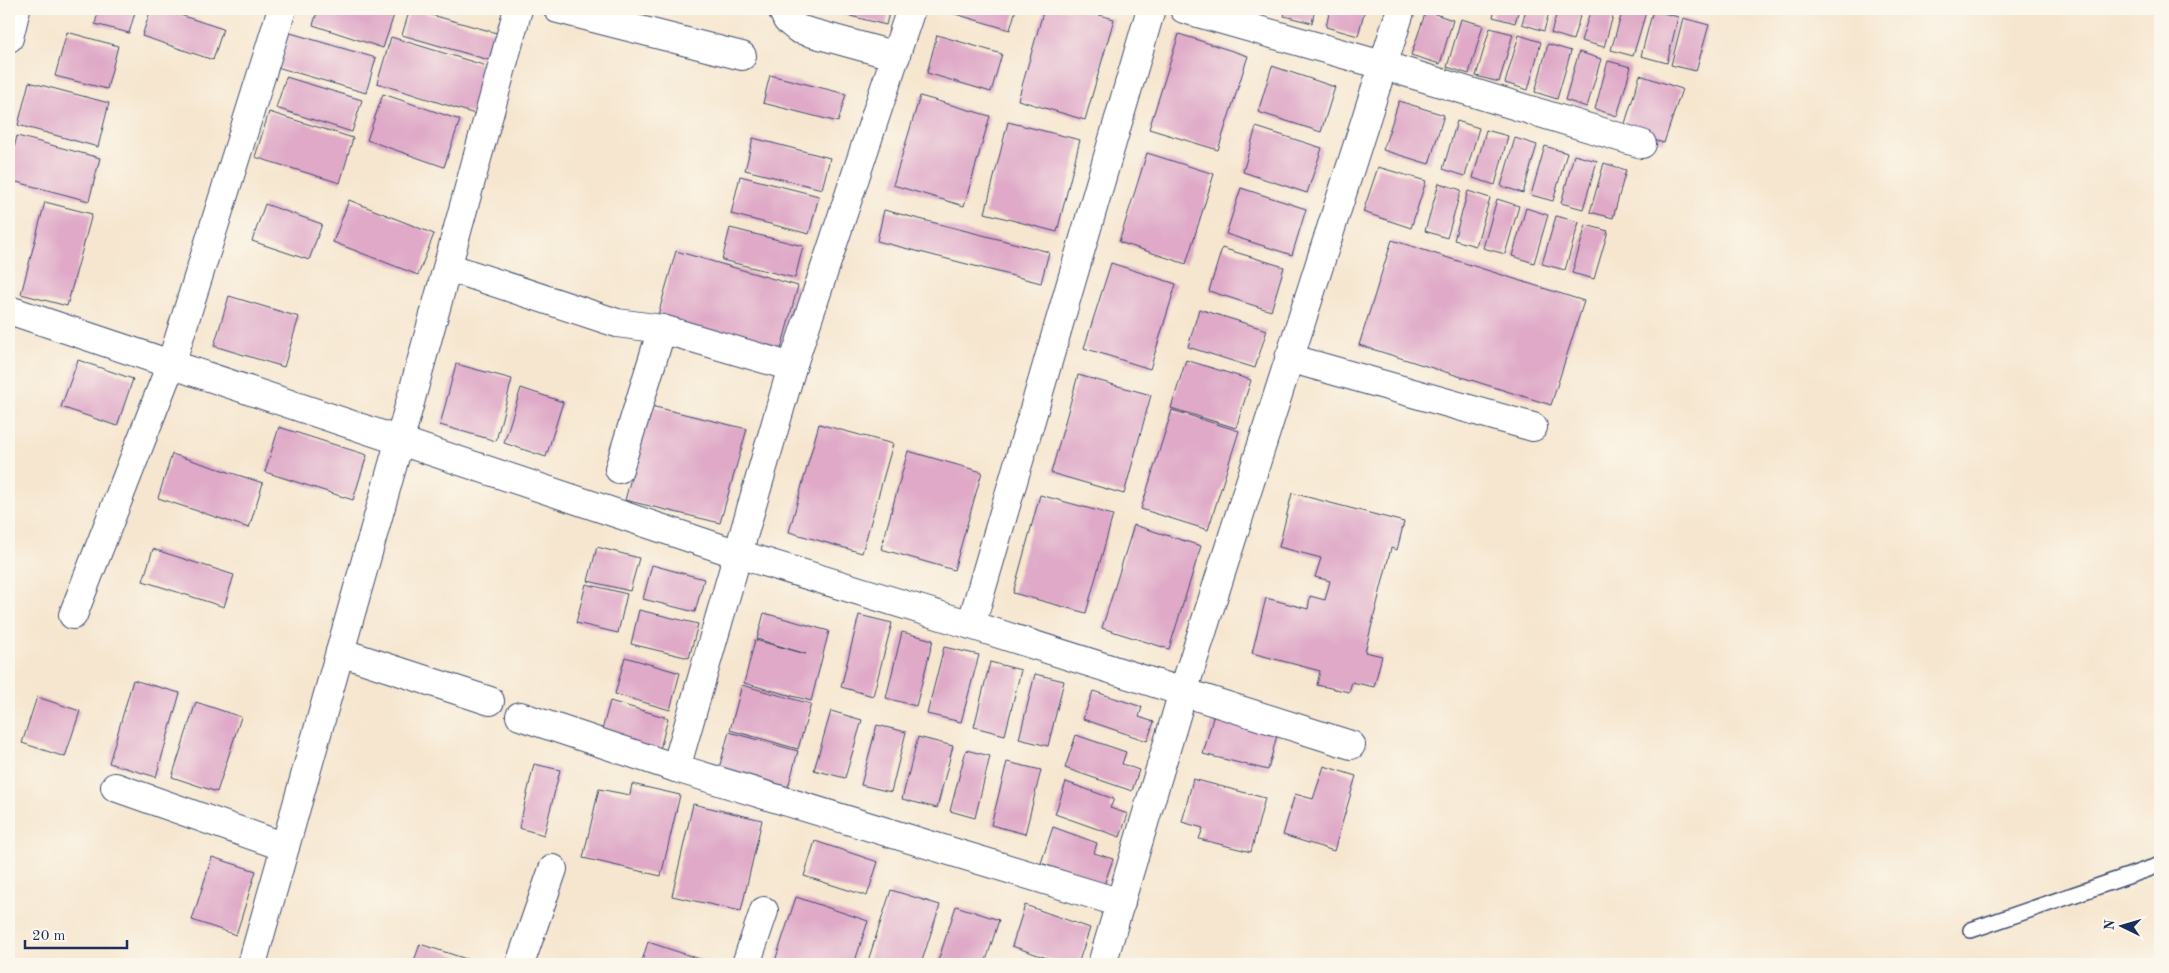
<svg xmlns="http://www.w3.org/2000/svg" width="2169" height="973" font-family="'Old Standard TT',serif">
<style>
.building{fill:#dfa9c7}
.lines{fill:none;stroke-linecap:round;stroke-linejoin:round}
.service-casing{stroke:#3c4a6f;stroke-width:18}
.minor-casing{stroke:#3c4a6f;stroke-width:30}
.service{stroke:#fff;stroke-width:15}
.minor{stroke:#fff;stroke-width:28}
</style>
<rect width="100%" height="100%" fill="#fbf7ec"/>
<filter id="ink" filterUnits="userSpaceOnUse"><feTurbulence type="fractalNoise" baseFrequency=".02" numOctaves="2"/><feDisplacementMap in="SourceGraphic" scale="10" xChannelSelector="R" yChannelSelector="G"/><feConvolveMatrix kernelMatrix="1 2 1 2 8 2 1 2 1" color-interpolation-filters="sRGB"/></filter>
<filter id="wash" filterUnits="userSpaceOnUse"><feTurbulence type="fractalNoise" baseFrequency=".0096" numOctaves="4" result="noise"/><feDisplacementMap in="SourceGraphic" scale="20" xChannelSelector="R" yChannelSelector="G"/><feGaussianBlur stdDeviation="1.12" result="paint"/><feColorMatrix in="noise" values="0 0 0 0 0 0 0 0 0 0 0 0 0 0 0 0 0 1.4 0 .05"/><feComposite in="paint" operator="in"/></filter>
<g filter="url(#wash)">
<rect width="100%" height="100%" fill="#f6e6cf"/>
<g id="blocks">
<g class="building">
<path d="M99,9H136L129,33L95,24Z"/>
<path d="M151,9H162L223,29L213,60L142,36Z"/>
<path d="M318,9H396L383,48L313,25Z"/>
<path d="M410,9L497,33L489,60L402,35Z"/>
<path d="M823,9H890L886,25Z"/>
<path d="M945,9H1016L1010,30L945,11Z"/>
<path d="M1044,9H1077L1114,19L1085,120L1018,100Z"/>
<path d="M1286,9H1315L1312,23L1284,16Z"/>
<path d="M1330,9H1365L1358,36L1326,27Z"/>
<path d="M1495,9H1519L1515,23L1493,17Z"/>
<path d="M1526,9H1550L1544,31L1522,24Z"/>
<path d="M1558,9H1582L1573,40L1551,33Z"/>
<path d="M1591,9H1615L1604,47L1581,41Z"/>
<path d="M1623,9H1647L1633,56L1611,50Z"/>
<path d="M1653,10L1678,17L1667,63L1641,56Z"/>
<path d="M1426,11L1453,20L1440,64L1411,55Z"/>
<path d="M1683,18L1709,25L1696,71L1671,65Z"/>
<path d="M1461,19L1483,25L1469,74L1447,67Z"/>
<path d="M1490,28L1513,34L1499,82L1476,76Z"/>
<path d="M67,32L118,46L107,89L55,76Z"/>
<path d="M287,32L376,58L366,93L277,67Z"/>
<path d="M1179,34L1248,56L1218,150L1149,129Z"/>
<path d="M937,35L1002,54L991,92L927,73Z"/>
<path d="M1519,35L1541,42L1528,90L1505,83Z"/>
<path d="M391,37L490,67L475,114L377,83Z"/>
<path d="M1548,44L1571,51L1557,99L1535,92Z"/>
<path d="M1579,52L1601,59L1587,107L1565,100Z"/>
<path d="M1608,61L1631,67L1617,116L1595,109Z"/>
<path d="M1272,66L1335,87L1321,132L1258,112Z"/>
<path d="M770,75L846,94L838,122L763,103Z"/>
<path d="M1640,75L1682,89L1664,143L1623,130Z"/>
<path d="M286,77L362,100L352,132L276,108Z"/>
<path d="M29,82L109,103L98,147L18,125Z"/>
<path d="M383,94L460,120L444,167L367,140Z"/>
<path d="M920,96L990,116L964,206L893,185Z"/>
<path d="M1399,101L1444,115L1429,164L1383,150Z"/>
<path d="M269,112L353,138L340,183L255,157Z"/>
<path d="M1457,121L1479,128L1465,176L1443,169Z"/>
<path d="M1008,122L1080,140L1057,232L985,213Z"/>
<path d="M1256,127L1322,148L1307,193L1243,172Z"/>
<path d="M1486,130L1508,136L1495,185L1473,178Z"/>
<path d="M17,136L100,158L89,201L9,180V169Z"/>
<path d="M753,138L830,158L822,189L745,170Z"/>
<path d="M1515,138L1537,145L1523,193L1501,186Z"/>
<path d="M1545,146L1567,153L1553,201L1531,195Z"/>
<path d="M1147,153L1214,174L1186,264L1119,242Z"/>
<path d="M1574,155L1597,161L1583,209L1561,203Z"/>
<path d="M1604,163L1626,170L1613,218L1590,212Z"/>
<path d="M1378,167L1426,181L1411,228L1363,212Z"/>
<path d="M740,176L819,196L809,234L731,214Z"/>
<path d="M1439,183L1461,190L1447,238L1425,231Z"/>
<path d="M1241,188L1306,209L1292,255L1226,234Z"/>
<path d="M1468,191L1490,198L1476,246L1454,240Z"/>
<path d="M1497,199L1519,206L1505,254L1483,248Z"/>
<path d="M349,200L434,234L418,275L333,242Z"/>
<path d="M45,202L92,214L67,306L21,294Z"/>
<path d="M265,204L322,224L309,260L252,241Z"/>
<path d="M1526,208L1548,215L1534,263L1512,256Z"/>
<path d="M884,210L1049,252L1041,283L877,241Z"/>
<path d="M1556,216L1579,222L1565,270L1542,264Z"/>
<path d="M1586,225L1608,231L1594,279L1572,273Z"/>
<path d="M730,228L803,246L795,278L722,260Z"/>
<path d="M1392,240L1584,301L1551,405L1359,345Z"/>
<path d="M1222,248L1284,267L1271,311L1209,291Z"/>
<path d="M676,251L798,286L779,356L656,322Z"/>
<path d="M1111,263L1176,284L1150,369L1084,348Z"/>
<path d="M229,296L299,317L284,367L214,346Z"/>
<path d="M1199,309L1267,330L1255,368L1188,347Z"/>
<path d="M78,360L133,379L117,426L61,407Z"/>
<path d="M1186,360L1251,380L1236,428L1171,408Z"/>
<path d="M456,364L512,379L496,441L440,425Z"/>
<path d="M1078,375L1151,395L1124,494L1051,473Z"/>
<path d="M521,388L563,402L546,457L504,443Z"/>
<path d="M651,406L747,429L720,523L625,500Z"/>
<path d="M1172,410L1239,431L1208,530L1141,509Z"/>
<path d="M819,424L893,444L862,553L789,532Z"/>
<path d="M279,427L367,455L353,500L265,472Z"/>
<path d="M908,451L982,472L954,570L881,549Z"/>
<path d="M172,454L263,483L249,528L158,498Z"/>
<path d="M1292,493L1404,522L1397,550L1391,548L1365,652L1382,656L1374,687L1352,682L1349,692L1317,685L1320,671L1252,653L1266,598L1308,609L1310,596L1325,600L1330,581L1315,577L1321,558L1279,547Z"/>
<path d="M1040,495L1113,515L1086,613L1013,593Z"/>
<path d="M1134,525L1201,546L1169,649L1102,628Z"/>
<path d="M597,547L639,558L630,591L588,581Z"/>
<path d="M153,549L234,575L224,607L143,581Z"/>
<path d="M652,565L704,579L695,612L643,599Z"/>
<path d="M586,584L627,594L618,633L576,623Z"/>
<path d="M639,610L698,624L689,658L631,644Z"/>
<path d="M764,613L829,631L811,701L744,683L755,640L806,654L757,639Z"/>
<path d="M859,615L892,623L873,696L841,687Z"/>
<path d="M902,632L933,640L916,706L886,698Z"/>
<path d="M944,647L979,655L961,722L927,714Z"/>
<path d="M625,657L680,673L670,710L615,694Z"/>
<path d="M990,662L1021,670L1005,735L974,727Z"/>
<path d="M1035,674L1064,681L1048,746L1019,739Z"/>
<path d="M133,680L180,693L156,777L109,763Z"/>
<path d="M742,685L811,704L798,749L730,730Z"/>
<path d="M1093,691L1142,707L1139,717L1154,722L1147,741L1083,719Z"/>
<path d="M37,697L80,711L65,757L22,743Z"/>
<path d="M610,701L668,718L658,757L599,741Z"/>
<path d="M196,702L241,717L217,792L172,777Z"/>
<path d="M831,711L862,720L845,778L814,770Z"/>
<path d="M1214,714L1278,731L1268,770L1203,754Z"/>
<path d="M877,725L906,732L891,792L861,785Z"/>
<path d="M729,732L798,751L787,791L718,772Z"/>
<path d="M1076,735L1126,752L1122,764L1139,770L1132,791L1065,768Z"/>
<path d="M918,737L953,746L937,808L902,799Z"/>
<path d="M966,750L990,756L975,818L950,811Z"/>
<path d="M1007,762L1041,770L1025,834L991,825Z"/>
<path d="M534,764L560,770L544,835L519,828Z"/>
<path d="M1324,766L1356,776L1334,851L1283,835L1295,794L1313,799Z"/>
<path d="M1193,779L1265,798L1251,852L1199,839L1203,828L1182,822Z"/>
<path d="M1066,782L1114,799L1110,808L1128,814L1120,837L1055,814Z"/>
<path d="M632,784L680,795L661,876L583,858L599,789L630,795Z"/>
<path d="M693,804L762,820L741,911L672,896Z"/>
<path d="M1053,827L1097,843L1094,853L1113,859L1104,885L1041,863Z"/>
<path d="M815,841L878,862L867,896L804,876Z"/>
<path d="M212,857L256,871L236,935L192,920Z"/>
<path d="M891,890L940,905L921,964H867Z"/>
<path d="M796,897L868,921L854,964H774Z"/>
<path d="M1025,905L1090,928L1078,964H1064L1012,946Z"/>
<path d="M956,906L999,920L985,964H937Z"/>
<path d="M648,942L715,964H641Z"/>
<path d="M420,944L482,964H413Z"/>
</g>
</g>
</g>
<g filter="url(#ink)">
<use href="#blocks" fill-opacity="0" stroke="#3c4a6f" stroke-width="1"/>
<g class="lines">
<g class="service-casing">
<path id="service" d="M1971,930L2160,865"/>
</g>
<g class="minor-casing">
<g id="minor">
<path d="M558,9L742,56"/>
<path d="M782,9L787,20L798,29L896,56"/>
<path d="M1184,9L1382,65L1642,144"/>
<path d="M9,38L16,9"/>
<path d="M448,267L617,323L662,329"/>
<path d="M9,310L738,554L971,625L1351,745"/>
<path d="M1289,358L1533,427"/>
<path d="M619,469L662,329L792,367"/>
<path d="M73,615L171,364L282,9"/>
<path d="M971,625L1151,9"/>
<path d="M340,652L490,701"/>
<path d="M520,716L676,768L1121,903"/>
<path d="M676,768L792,367L911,9"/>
<path d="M115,787L285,847"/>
<path d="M252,964L400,439L518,9"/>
<path d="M520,964L553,869"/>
<path d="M746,964L764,911"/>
<path d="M1102,964L1183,692L1401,9"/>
</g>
</g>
<use href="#service" class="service"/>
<use href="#minor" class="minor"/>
</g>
</g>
<rect width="2169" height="973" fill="none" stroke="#fbf7ec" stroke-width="30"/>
<g transform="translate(2122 926) rotate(275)" stroke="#fbf7ec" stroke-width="4" paint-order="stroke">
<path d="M0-4L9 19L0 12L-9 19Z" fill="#1b2f5e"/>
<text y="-8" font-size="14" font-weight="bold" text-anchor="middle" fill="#1b2f5e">N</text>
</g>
<path d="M25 940v8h102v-8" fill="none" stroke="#1b2f5e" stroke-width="2.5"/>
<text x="32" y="940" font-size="15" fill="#1b2f5e" stroke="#fbf7ec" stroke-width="4" paint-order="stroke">20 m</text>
</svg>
